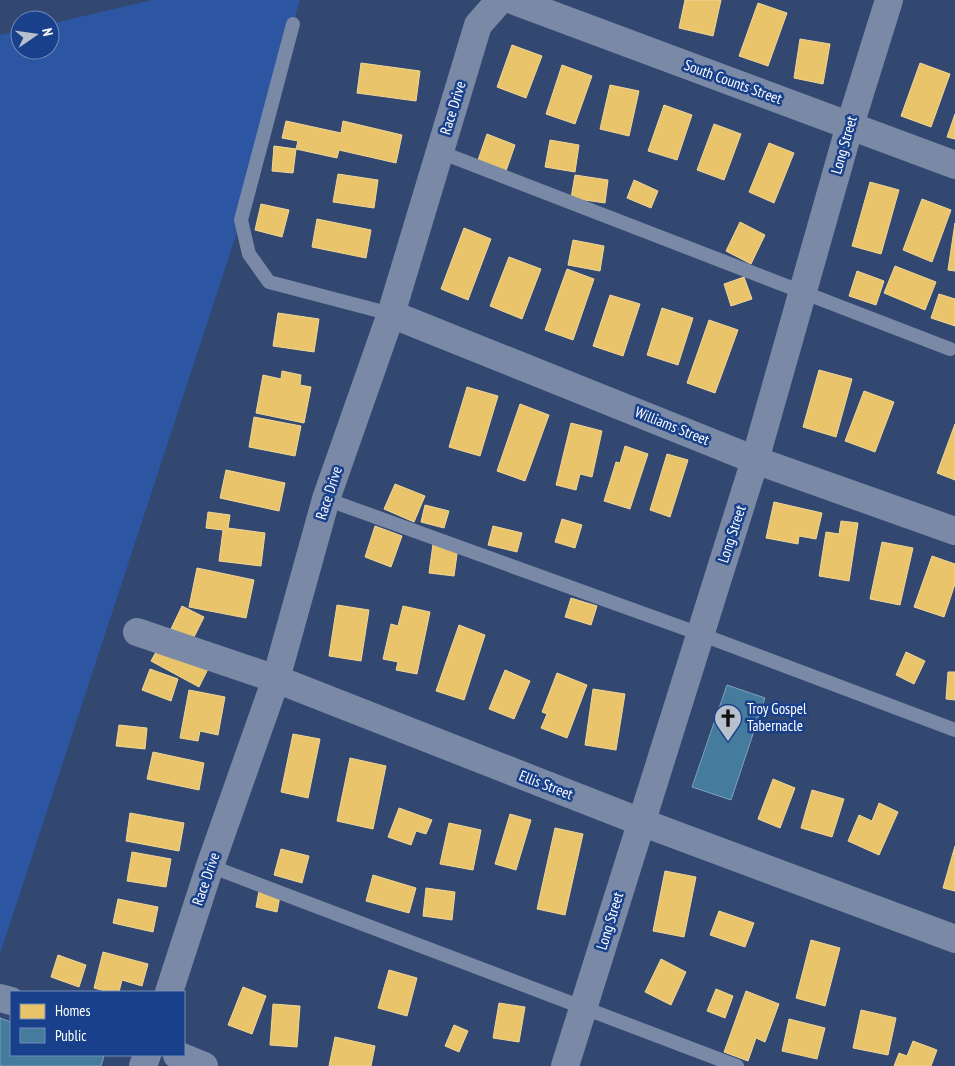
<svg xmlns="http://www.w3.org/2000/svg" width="955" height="1066" font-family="'PT Sans Narrow',sans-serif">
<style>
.green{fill:#2c56a1}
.homes{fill:#e9c46a;stroke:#f0d697}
.public{fill:#457b9d;stroke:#7da3ba}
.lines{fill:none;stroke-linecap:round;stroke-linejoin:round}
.lane{stroke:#7a89a6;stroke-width:14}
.street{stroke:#7a89a6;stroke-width:28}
.labels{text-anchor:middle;stroke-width:5;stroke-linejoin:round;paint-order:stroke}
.street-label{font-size:15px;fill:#fff;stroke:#19408b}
.poi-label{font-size:15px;fill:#fff;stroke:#19408b;text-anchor:start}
</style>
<rect width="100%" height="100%" fill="#334871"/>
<path class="green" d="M152,0H300L293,24L241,220L0,954V35L20,31V50H50V24Z"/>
<g class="homes">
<path d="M685,0H721L713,36L679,28Z"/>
<path d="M758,3L787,13L768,66L739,56Z"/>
<path d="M800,39L830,44L823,84L794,78Z"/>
<path d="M512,45L542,56L526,98L497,87Z"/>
<path d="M361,63L420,71L416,101L357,93Z"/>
<path d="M920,63L950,74L931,127L901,116Z"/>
<path d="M562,65L592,76L575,124L546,114Z"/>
<path d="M610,85L639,91L629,136L600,129Z"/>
<path d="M664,105L692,115L677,160L648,151Z"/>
<path d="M955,114V139L947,137Z"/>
<path d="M286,121L341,133L343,121L402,135L396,163L339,150L337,158L296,149L298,141L282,138Z"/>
<path d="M714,124L741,134L724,180L697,170Z"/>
<path d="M487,134L515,145L506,171L478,160Z"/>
<path d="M550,140L579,145L575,172L545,167Z"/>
<path d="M769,143L794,153L774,203L749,192Z"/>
<path d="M274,146L296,149L293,173L272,171Z"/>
<path d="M338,174L378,180L374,208L333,202Z"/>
<path d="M575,175L608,180L605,203L571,198Z"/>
<path d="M634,180L658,191L651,208L627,198Z"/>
<path d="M870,182L899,190L881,254L852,246Z"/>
<path d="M922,199L951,210L932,262L903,250Z"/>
<path d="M261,204L289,210L282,237L255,230Z"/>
<path d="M317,219L371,230L366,258L312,247Z"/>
<path d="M740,222L765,235L751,264L726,251Z"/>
<path d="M955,223V271L948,270Z"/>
<path d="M464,228L491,239L468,300L441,289Z"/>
<path d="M573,240L604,246L600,271L568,265Z"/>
<path d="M509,257L541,269L522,319L490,306Z"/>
<path d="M895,266L936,282L925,310L884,293Z"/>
<path d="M567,269L594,279L573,340L545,330Z"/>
<path d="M857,271L884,281L876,305L849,296Z"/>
<path d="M744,277L752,299L731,306L724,284Z"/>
<path d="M939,294L955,299V326L931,318Z"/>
<path d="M610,295L640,304L623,356L593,346Z"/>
<path d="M662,308L693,318L678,365L647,355Z"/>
<path d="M278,313L319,319L314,352L273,346Z"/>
<path d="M709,320L738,330L715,393L687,383Z"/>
<path d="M819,370L852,379L836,437L803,427Z"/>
<path d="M282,371L301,375L300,385L311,387L304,423L256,413L263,375L281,379Z"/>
<path d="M467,387L498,396L480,456L449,447Z"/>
<path d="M864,391L894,402L875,452L845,441Z"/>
<path d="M520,404L549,415L525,481L497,471Z"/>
<path d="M254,417L301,426L295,456L249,447Z"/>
<path d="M571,423L602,431L592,477L580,474L576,490L556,485Z"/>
<path d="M955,424V480L937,473Z"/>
<path d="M625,446L648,454L630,509L604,501L616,462L620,463Z"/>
<path d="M667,454L688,460L670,517L650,510Z"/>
<path d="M226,470L285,483L279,511L220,498Z"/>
<path d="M395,484L425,496L414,522L384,509Z"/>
<path d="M774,502L822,513L816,539L799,536L798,544L766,538Z"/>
<path d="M425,505L449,511L444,528L421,522Z"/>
<path d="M208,512L230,515L228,528L265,533L261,566L219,561L223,530L206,528Z"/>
<path d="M562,519L582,525L575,548L555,542Z"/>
<path d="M841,521L858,523L849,581L819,576L826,532L839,534Z"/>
<path d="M375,526L402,536L391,567L365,557Z"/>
<path d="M493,526L522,533L517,552L488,545Z"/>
<path d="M882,542L913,548L900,605L870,599Z"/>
<path d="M433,544L458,547L454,576L429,573Z"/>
<path d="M932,556L955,564V584L944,617L914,607Z"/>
<path d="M197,568L254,580L246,618L189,607Z"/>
<path d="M571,598L597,606L591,625L565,617Z"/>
<path d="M337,605L369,610L361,661L329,656Z"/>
<path d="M182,606L204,617L192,641L171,629Z"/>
<path d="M403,606L430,612L417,674L396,670L398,662L383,659L391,624L398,626Z"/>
<path d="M459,625L485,635L464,700L436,691Z"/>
<path d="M162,641L209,667L199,687L151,661Z"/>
<path d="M906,652L925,661L914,684L896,675Z"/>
<path d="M150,669L178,679L171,701L142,690Z"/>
<path d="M505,670L530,681L514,719L489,709Z"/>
<path d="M948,672H955V700L946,699Z"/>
<path d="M557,673L587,685L567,738L541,728L547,714L542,712Z"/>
<path d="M593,689L625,694L616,750L585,745Z"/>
<path d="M189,690L225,697L218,735L200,731L198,741L180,738Z"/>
<path d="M119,725L147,728L145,749L116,746Z"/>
<path d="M293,734L320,739L308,798L281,792Z"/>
<path d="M153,752L204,763L199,790L147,779Z"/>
<path d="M350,758L386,766L373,829L337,821Z"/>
<path d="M773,779L795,788L780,828L758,819Z"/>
<path d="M812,790L844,799L832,837L801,828Z"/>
<path d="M879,803L898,812L879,855L848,841L859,815L872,821Z"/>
<path d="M399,808L432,820L426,834L416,831L411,845L388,837Z"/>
<path d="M130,813L184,823L179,851L126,841Z"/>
<path d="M510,814L531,820L516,870L495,864Z"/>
<path d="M449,823L481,830L473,870L440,864Z"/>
<path d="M555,828L583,834L565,915L537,909Z"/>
<path d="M955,846V891L943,888Z"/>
<path d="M281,849L309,856L302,883L274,875Z"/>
<path d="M132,852L171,859L166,887L127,881Z"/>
<path d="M665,871L696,877L684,937L653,931Z"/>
<path d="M373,875L416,888L409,913L366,901Z"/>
<path d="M426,888L455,892L452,920L423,916Z"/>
<path d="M259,891L280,896L277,912L256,907Z"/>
<path d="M118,899L158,907L153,932L113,923Z"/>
<path d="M719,911L754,923L745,947L710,935Z"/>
<path d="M811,940L840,948L825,1006L796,998Z"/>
<path d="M103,952L148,964L142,986L122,980L119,992H109L94,988Z"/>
<path d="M58,955L86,965L79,987L51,977Z"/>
<path d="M661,959L686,972L671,1005L645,992Z"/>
<path d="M389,970L417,978L407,1016L378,1008Z"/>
<path d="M243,987L266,996L252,1034L228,1025Z"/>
<path d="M716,989L733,996L725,1018L707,1011Z"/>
<path d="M746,991L779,1004L765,1042L756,1038L748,1061L724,1052Z"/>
<path d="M499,1003L525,1007L519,1042L493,1038Z"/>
<path d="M273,1004L300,1006L297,1047L270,1045Z"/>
<path d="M861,1010L896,1018L888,1055L853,1048Z"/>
<path d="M789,1019L825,1028L817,1059L782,1051Z"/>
<path d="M454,1025L468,1031L459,1052L445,1046Z"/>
<path d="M335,1037L375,1046L371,1066H329Z"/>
<path d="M913,1041L937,1050L931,1066H894L899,1053L907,1056Z"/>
</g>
<g class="public">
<path d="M727,685L765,698L731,800L692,787Z"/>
<path d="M0,1018L11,1022V1055H101L104,1056L101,1066H0Z"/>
</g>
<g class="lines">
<g class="lane">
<path d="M293,24L241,220L249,254L269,282L391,314"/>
<path d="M440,152L950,349"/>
<path d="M326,499L700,634L955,730"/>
<path d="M210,866L737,1066"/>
</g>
<g class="street">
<path d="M512,0L955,165"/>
<path d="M391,314L755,460L955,531"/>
<path d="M137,632L276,679L641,822L955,939"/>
<path d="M169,992L210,866L276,679L326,499L391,314L478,25L500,0"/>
<path d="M0,998L11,1001"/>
<path d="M177,1055L204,1066"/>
<path d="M143,1066L147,1055"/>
<path d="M565,1066L755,460L850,125L889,0"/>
</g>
</g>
<defs>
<g id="church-pin" transform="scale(1.4375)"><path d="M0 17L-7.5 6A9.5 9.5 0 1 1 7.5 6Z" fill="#b8bfcd" stroke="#19408b"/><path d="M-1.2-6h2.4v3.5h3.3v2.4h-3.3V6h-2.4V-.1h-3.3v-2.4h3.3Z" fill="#111"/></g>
</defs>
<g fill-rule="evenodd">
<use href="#church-pin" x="728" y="718"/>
</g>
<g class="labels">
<g class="street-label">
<text transform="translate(733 82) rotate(20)" y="5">South Counts Street</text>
<text transform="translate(453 108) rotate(-73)" y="5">Race Drive</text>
<text transform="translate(844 145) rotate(-74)" y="5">Long Street</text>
<text transform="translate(672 426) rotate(22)" y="5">Williams Street</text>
<text transform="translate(329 493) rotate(-72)" y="5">Race Drive</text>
<text transform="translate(732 534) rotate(-72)" y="5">Long Street</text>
<text transform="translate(546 785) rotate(21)" y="5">Ellis Street</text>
<text transform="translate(206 879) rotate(-71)" y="5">Race Drive</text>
<text transform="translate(610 921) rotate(-73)" y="5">Long Street</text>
</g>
<g class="poi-label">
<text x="747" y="714">Troy Gospel<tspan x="747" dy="17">Tabernacle</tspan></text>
</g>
</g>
<rect x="10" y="991" width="175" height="65" fill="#19408b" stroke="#758cb9"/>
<rect x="20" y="1004" width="25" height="15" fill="#e9c46a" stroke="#758cb9"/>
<text x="55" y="1016" font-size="15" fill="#ffffff">Homes</text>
<rect x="20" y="1028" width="25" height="15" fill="#457b9d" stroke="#758cb9"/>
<text x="55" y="1041" font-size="15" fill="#ffffff">Public</text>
<g transform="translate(35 35) rotate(77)"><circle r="24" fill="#19408b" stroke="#758cb9"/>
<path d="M0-4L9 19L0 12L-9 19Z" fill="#b8bfcd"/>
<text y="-8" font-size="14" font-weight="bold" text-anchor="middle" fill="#ffffff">N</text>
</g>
</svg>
